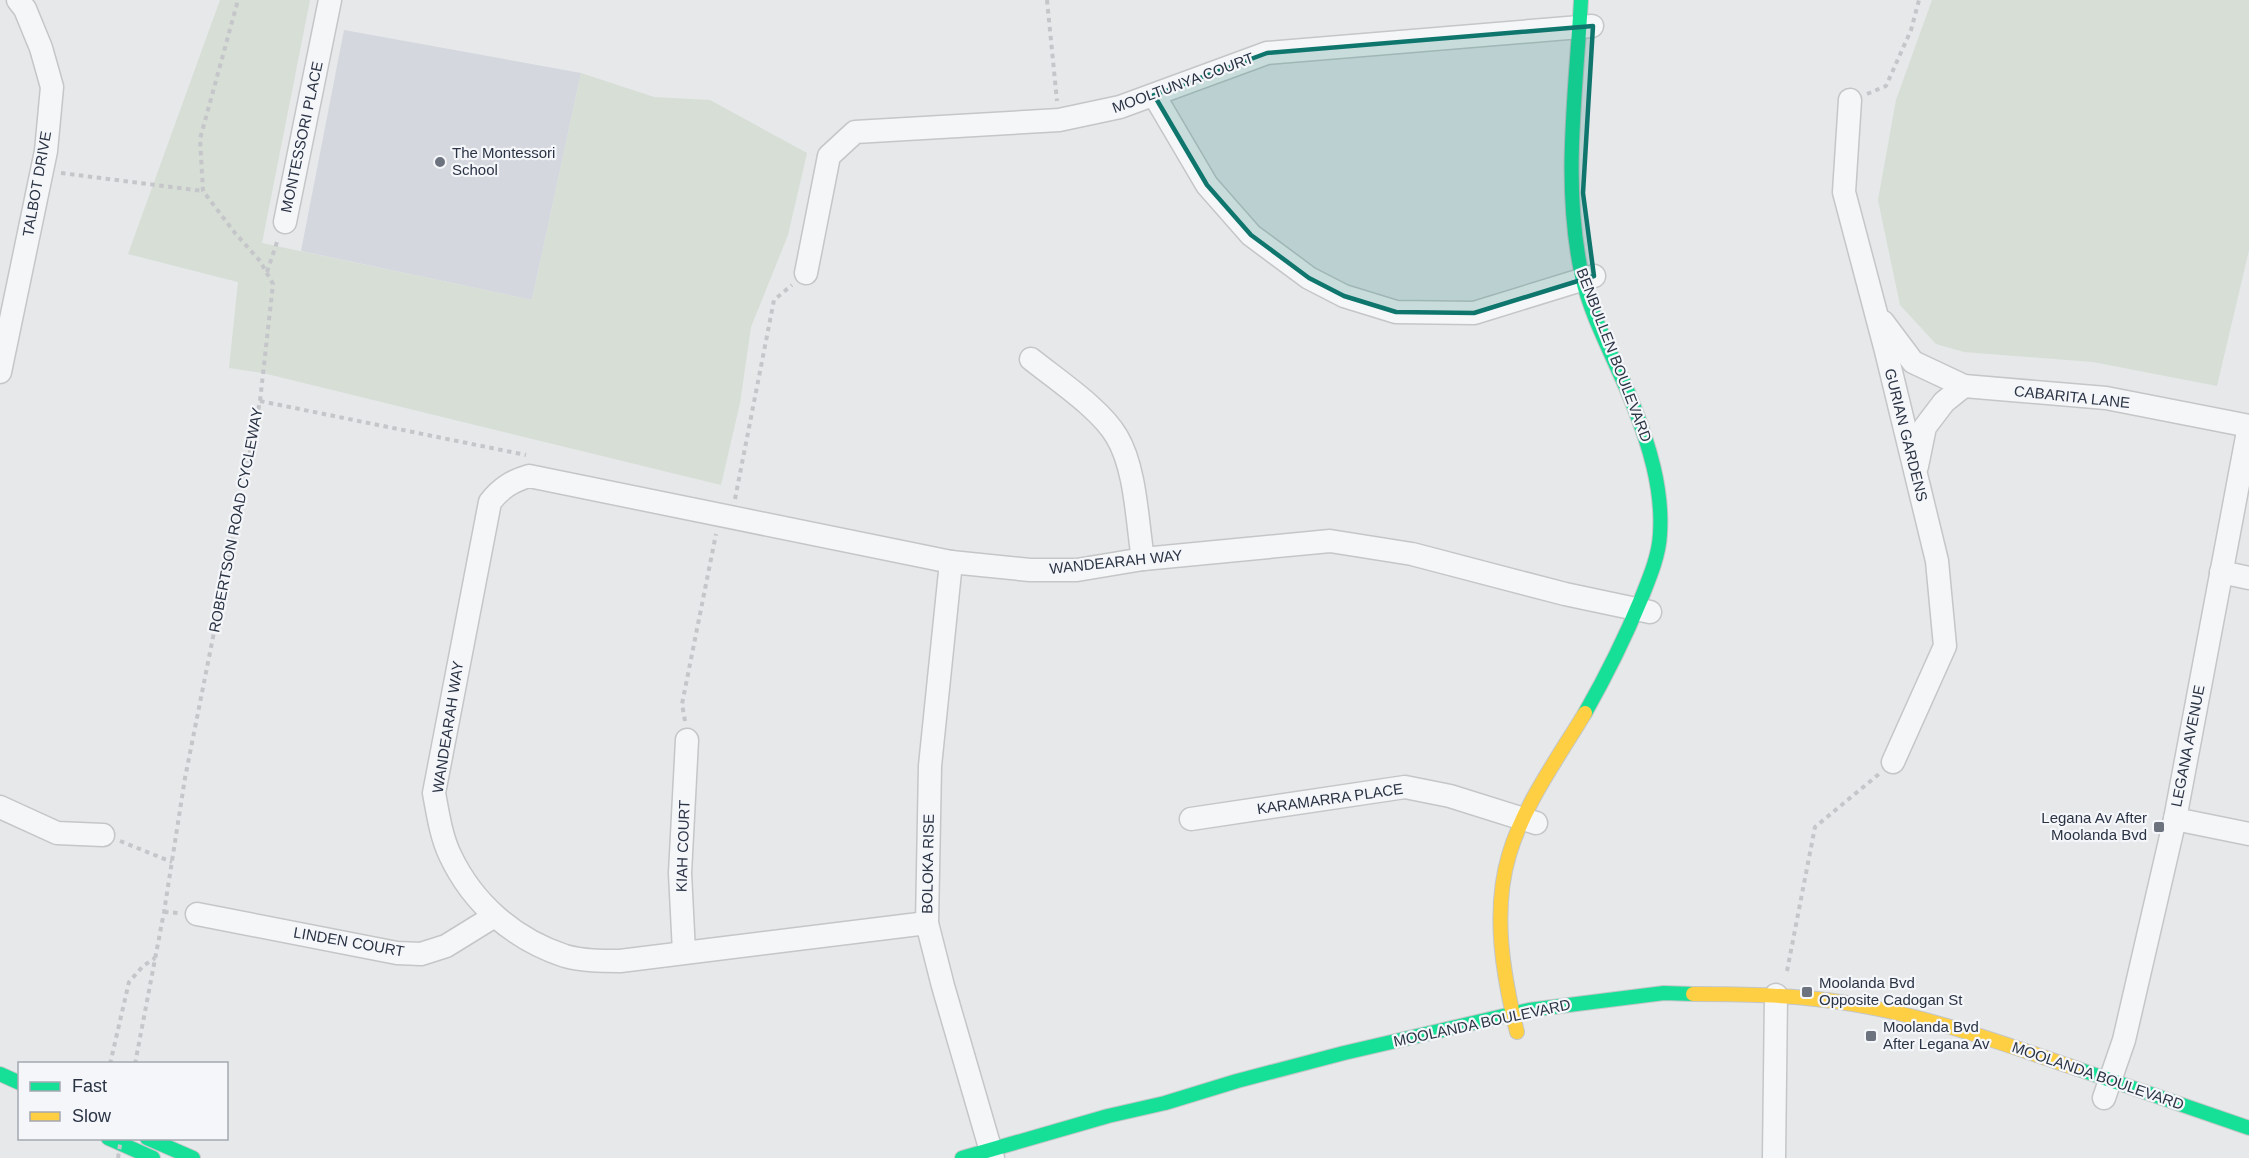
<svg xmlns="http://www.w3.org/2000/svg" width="2249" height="1158" font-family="Arial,sans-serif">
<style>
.built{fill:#d4d7dd}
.green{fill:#d6ded6}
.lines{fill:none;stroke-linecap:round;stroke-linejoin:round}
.street-casing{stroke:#c4c6c8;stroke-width:25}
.fast-casing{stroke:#c4c6c8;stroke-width:16}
.slow-casing{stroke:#c4c6c8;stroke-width:16}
.path{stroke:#c5c6ca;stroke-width:4;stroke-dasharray:4.5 4.5;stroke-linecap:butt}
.street{stroke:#f5f6f7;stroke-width:22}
.fast{stroke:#16e098;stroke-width:14}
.slow{stroke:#ffcf43;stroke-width:14}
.path-bridge{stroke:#c5c6ca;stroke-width:4;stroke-dasharray:4.5 4.5;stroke-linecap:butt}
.marked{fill:#0f766e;fill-opacity:0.2;stroke:#0f766e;stroke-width:4.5;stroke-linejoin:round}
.poi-dot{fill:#6c737f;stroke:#f4f6f9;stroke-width:2}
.labels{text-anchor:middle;stroke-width:4.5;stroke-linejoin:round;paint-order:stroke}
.street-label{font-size:15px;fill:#2b3445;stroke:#f4f6f9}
.poi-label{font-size:15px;fill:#2b3445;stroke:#f4f6f9;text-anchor:start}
</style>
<rect width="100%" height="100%" fill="#e6e8ea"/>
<path class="built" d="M344,30L581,73L532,300L301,251Z"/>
<g class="green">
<path d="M220,0H310L262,243L532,300L581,73L654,97L710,100L807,153L788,235L751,327L740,403L721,485L263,373L229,368L238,282L128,254Z"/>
<path d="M1932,0H2249V250L2217,386L2093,362L1964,352L1936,344L1900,305L1878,200L1896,100Z"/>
</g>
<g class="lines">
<g class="street-casing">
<g id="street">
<path d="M1154,95L1207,185L1251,235L1309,278L1344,296L1396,312L1474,313L1594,276"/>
<path d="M1850,100L1844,192L1886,351L1937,561L1945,646L1893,762"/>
<path d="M285,222L330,0"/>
<path d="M806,273L829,156L855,132L1059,120L1120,107L1267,53L1592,26"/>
<path d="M1883,322L1913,362L1964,386L2106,398L2249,426"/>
<path d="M1031,359C1057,380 1101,409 1117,437C1136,469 1137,522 1143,559"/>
<path d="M0,372L46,151L52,87L41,48L25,9L18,0"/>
<path d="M1917,466L1925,427L1944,402L1964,386"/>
<path d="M951,562L930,766L927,923L943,986L993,1158"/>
<path d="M2221,572L2249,578"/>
<path d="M0,807L57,833L103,835"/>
<path d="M1191,819L1405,787L1450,796L1536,823"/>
<path d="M2175,819L2249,834"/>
<path d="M197,914L397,953L421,954L446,946L493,917"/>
<path d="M927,923L620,961C602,961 583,961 565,956C514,939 473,904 450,855C441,836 438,814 434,793L490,502C501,488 512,481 529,476L951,562L1030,570H1077L1143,559L1330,541L1412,554L1565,594L1650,612"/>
<path d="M684,952L680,873L687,740"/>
<path d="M2104,1098L2124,1040L2175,819L2249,426"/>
<path d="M1774,1158L1776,995"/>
</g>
</g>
<g class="fast-casing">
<g id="fast">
<path d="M1581,0C1576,92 1562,185 1582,276C1591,318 1616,361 1632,402C1649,444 1663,489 1660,534C1659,556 1649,579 1641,599C1625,638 1606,676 1585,713"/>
<path d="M2078,1069L2249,1128"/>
<path d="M0,1074L20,1083"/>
<path d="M108,1138L153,1158"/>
<path d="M147,1138L193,1158"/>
<path d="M962,1158L1108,1116L1165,1103L1237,1081L1344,1053L1529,1010L1664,993L1693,994"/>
</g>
</g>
<g class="slow-casing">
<g id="slow">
<path d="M1693,994C1747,994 1800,995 1853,1004C1930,1017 2005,1044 2078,1069"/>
<path d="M1517,1032C1503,975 1492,912 1509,855C1524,804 1558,758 1585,713"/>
</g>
</g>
<g class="path">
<path d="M1047,0L1057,101"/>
<path d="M1867,94L1886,86L1911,30L1919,0"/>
<path d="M61,173L203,191"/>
<path d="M267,272L278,239"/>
<path d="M260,401L526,455"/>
<path d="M735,499L774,300L792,285"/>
<path d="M685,721L682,704L716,534"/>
<path d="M120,841L172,862"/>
<path d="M164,912L179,913"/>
<path d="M1787,971L1815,827L1879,774"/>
<path d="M110,1064L129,982L143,966L155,958"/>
<path d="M135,1064L164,912L185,778L260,401L273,284L260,261L235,233L203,191L200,139L238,0"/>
</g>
<use href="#street" class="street"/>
<use href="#fast" class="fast"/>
<use href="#slow" class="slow"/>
<path class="path-bridge" d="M118,1158L121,1138"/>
</g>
<path class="marked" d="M1593,26L1583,193L1594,276L1474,313L1396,312L1344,296L1309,278L1251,235L1207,185L1154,95L1267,53Z"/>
<g class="poi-dot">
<circle cx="440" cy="162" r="6"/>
<rect x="2153" y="821" width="12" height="12" rx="3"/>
<rect x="1801" y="986" width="12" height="12" rx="3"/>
<rect x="1865" y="1030" width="12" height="12" rx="3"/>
</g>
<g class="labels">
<g class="street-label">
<text transform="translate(1183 83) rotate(-20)" y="5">MOOLTUNYA COURT</text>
<text transform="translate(302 137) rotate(-78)" y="5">MONTESSORI PLACE</text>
<text transform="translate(37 184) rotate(-80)" y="5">TALBOT DRIVE</text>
<text transform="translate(1614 355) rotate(69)" y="5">BENBULLEN BOULEVARD</text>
<text transform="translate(2072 397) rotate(6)" y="5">CABARITA LANE</text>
<text transform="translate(1906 435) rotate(76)" y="5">GURIAN GARDENS</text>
<text transform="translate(236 520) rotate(-79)" y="5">ROBERTSON ROAD CYCLEWAY</text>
<text transform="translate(1116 562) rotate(-6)" y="5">WANDEARAH WAY</text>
<text transform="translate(448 727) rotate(-81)" y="5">WANDEARAH WAY</text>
<text transform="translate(2188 746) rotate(-79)" y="5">LEGANA AVENUE</text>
<text transform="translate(1330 799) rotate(-8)" y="5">KARAMARRA PLACE</text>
<text transform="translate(683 846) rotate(-88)" y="5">KIAH COURT</text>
<text transform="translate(928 864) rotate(-89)" y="5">BOLOKA RISE</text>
<text transform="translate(349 942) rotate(10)" y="5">LINDEN COURT</text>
<text transform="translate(1482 1023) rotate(-12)" y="5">MOOLANDA BOULEVARD</text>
<text transform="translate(2098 1076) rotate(19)" y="5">MOOLANDA BOULEVARD</text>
</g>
<g class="poi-label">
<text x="452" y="158">The Montessori<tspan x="452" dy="17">School</tspan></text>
<text x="2147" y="823" text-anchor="end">Legana Av After<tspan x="2147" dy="17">Moolanda Bvd</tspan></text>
<text x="1819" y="988">Moolanda Bvd<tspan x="1819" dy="17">Opposite Cadogan St</tspan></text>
<text x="1883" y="1032">Moolanda Bvd<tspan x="1883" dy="17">After Legana Av</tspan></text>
</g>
</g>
<rect x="18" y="1062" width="210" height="78" fill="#f4f6f9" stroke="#a4a8b1" stroke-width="1.5"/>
<rect x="30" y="1082" width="30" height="9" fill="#16e098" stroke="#a4a8b1" stroke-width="1.5"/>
<text x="72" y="1092" font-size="18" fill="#2b3445">Fast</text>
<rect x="30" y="1112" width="30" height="9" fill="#ffcf43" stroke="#a4a8b1" stroke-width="1.5"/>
<text x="72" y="1122" font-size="18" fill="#2b3445">Slow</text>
</svg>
